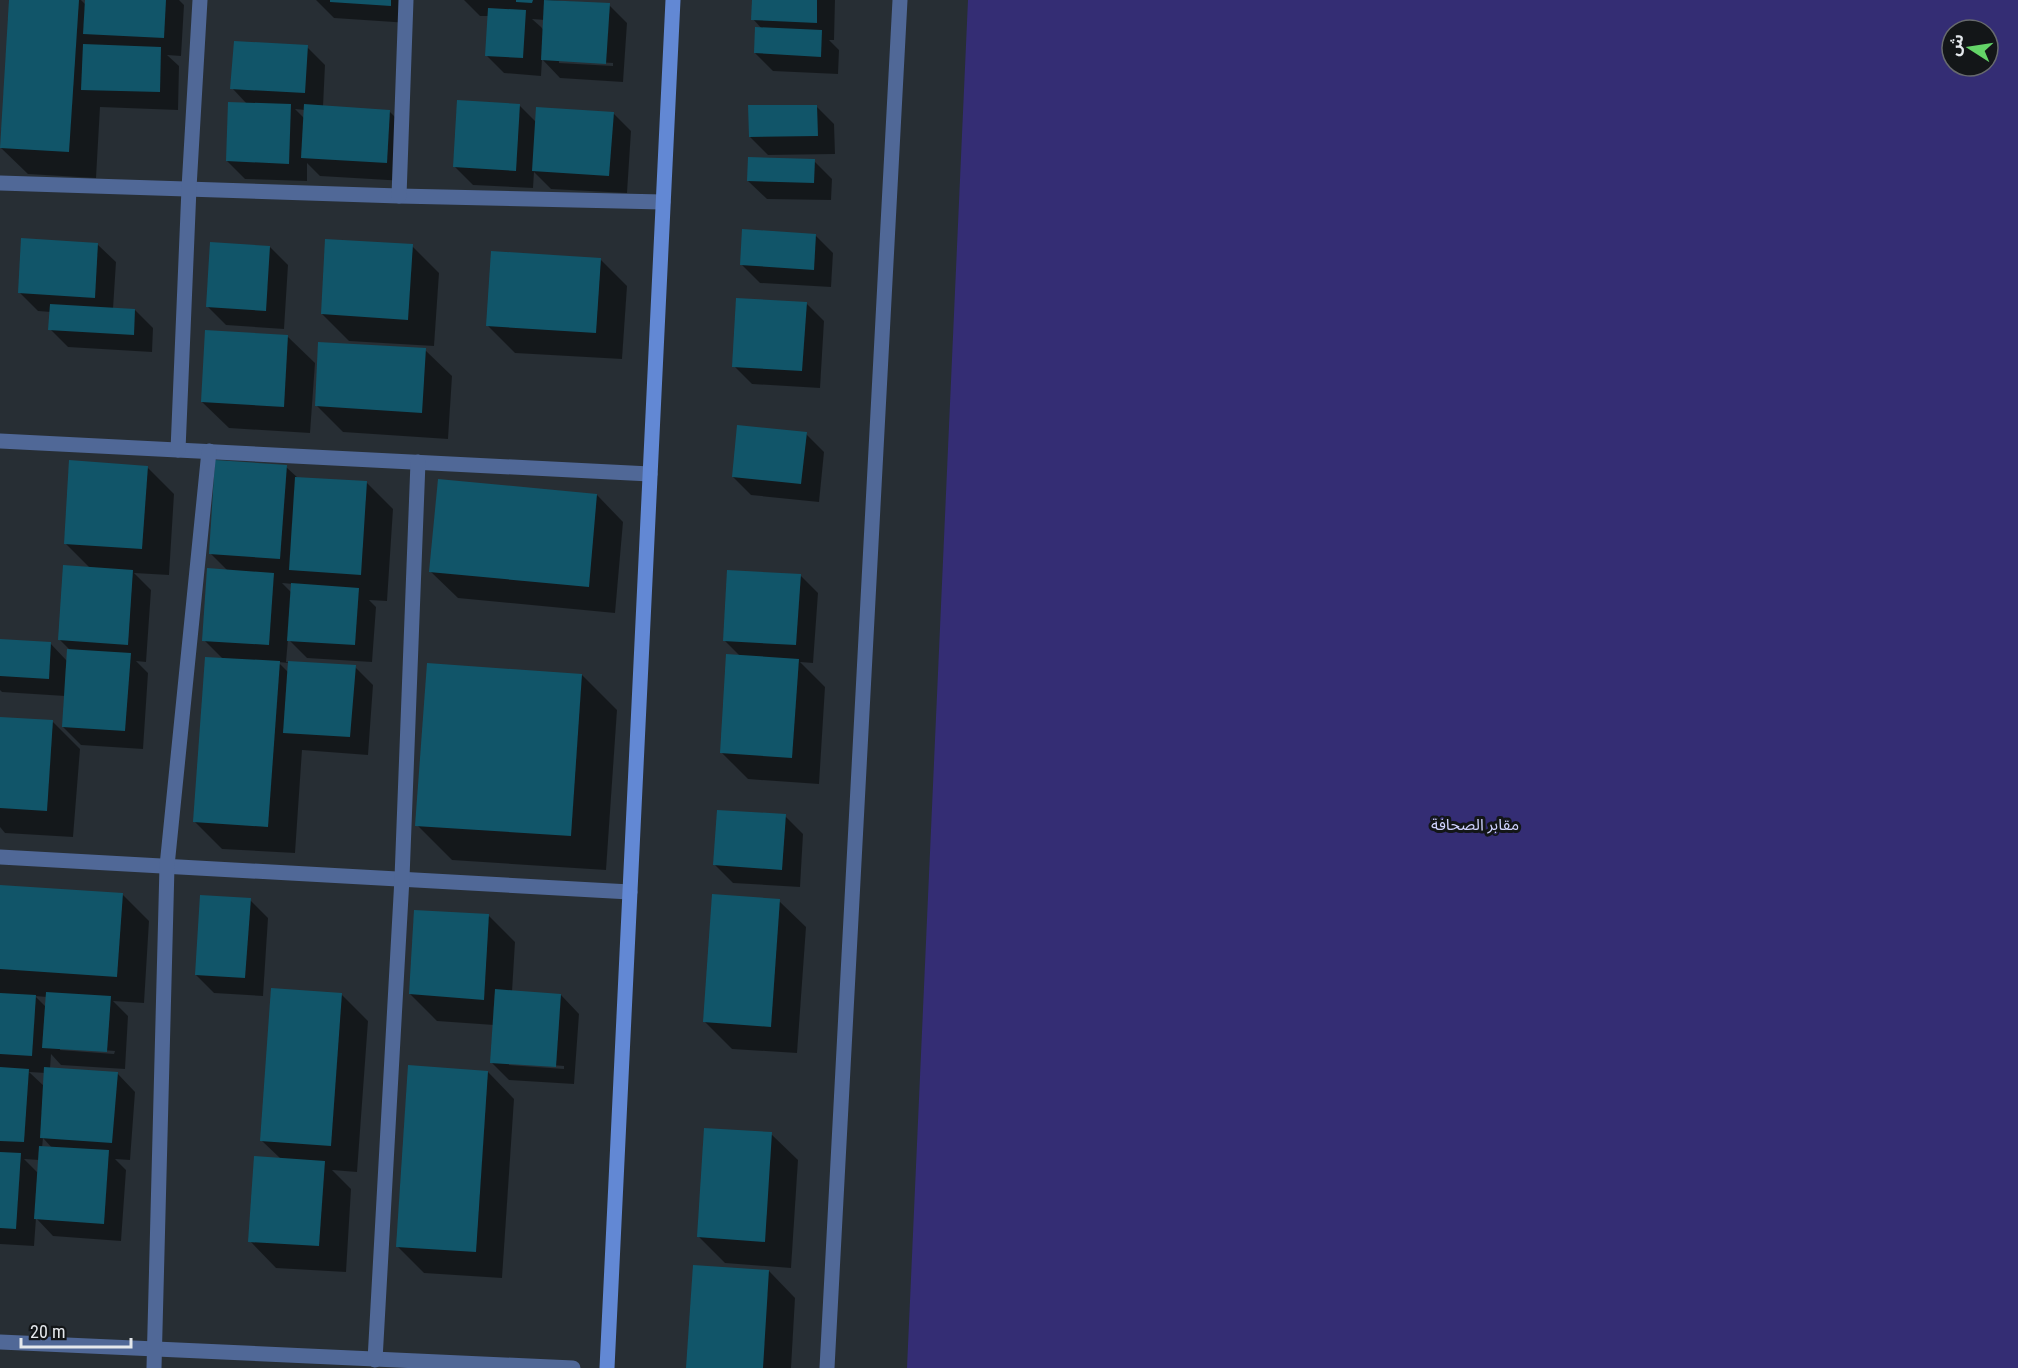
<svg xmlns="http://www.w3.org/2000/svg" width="2018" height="1368" font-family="'Roboto Condensed','Noto Sans Arabic',sans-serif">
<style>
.green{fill:#342d74;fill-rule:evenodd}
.shadow{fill:#0007;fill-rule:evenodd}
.building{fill:#115569}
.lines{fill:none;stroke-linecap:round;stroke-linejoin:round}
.street{stroke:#506897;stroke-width:15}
.secondary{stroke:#6288d4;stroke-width:15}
.labels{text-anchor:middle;stroke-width:6;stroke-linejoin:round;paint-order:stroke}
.park-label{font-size:16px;fill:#cfd2fd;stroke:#131618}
</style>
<rect width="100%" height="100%" fill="#272e34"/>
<path class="green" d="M968,0H2018V1368H907ZM1952,30H1988V66H1952Z"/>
<g class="shadow">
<path d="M11,0H81L86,5V0H179L184,5L181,56L167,55L179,66L178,110L100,107L96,178L28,174L1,148Z"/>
<path d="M316,0H410L409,23L334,18Z"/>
<path d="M464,0H551L609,5L627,23L623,82L560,78L542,59L541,76L504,73L486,55L489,16H480ZM532,19L545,20L544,31L541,27ZM559,60L613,63V66L559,63Z"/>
<path d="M753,0H835L834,40H829L839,50L838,74L773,71L755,53L762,29L753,19Z"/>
<path d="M307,47L325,65L323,107L389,111L407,129L405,181L320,176L307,163V181L245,179L227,161L247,104L232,88ZM295,109L305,110V119Z"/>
<path d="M519,105L536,122L613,113L631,131L627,193L551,189L534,172L533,188L473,185L455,167Z"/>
<path d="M816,106L834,124L835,154L768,155L750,137Z"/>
<path d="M814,161L832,179L831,200L767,199L748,181Z"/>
<path d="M815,235L833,253L831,287L760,283L742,265Z"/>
<path d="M97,244L116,262L113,309L135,310L153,328L152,352L68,347L50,329L51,312L38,311L20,293Z"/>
<path d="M412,246L439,273L434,346L349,341L322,314Z"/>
<path d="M270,247L288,265L284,329L226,325L208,307Z"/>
<path d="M600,259L627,286L622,359L515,353L488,326Z"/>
<path d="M806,303L824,321L820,388L752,384L734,366Z"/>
<path d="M288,337L315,363L310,433L229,428L202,402Z"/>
<path d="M425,350L452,376L448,439L343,432L316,405Z"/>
<path d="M806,434L824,452L819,502L751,495L733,477Z"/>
<path d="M147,467L174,494L169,575L134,573L151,590L146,662L136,661L148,673L143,749L81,745L63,727L65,696L2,692L0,690V640L50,643L67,661L71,651L59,639L91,569L65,543Z"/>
<path d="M286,467L298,478L367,483L393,509L387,601L369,600L376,607L372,662L307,658L288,639L286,662L355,667L373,685L368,755L302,750L295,853L222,849L195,822L223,659L204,640L228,571L211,554ZM282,583L293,584L292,593ZM278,662L289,663L288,672Z"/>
<path d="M597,495L623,522L615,613L458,598L431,572Z"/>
<path d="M800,575L818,593L813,663L800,662L825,687L819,784L748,779L721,752L741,657L725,641Z"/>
<path d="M582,675L617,710L606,870L452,860L417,825Z"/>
<path d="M0,718L53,722L80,749L73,837L5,833L0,827Z"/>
<path d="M785,816L803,834L800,887L733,883L715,865Z"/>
<path d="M0,887L122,894L149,921L144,1003L113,1001L128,1016L125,1069L61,1065L51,1054L50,1069L117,1073L135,1092L130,1160L115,1159L126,1170L121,1241L53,1236L36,1218L34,1246L0,1244ZM35,996L47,997L46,1007ZM60,1047L115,1051L114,1054L60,1050ZM29,1072L46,1073L45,1087ZM43,1138L53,1149L42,1148ZM24,1159L39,1160L38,1173Z"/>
<path d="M250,900L268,918L263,996L214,993L196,975Z"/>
<path d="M779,901L806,927L797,1053L732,1049L705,1022Z"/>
<path d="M489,916L515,942L512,992L561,995L579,1014L574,1084L509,1080L491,1062L494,1025L437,1021L410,994ZM509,1062L564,1066V1069L509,1065Z"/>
<path d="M341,994L368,1021L357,1172L332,1170L351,1189L346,1272L276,1268L250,1241L281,1159L262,1141Z"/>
<path d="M488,1072L514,1099L502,1278L424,1273L397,1246Z"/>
<path d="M771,1134L798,1160L791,1268L725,1263L698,1236Z"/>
<path d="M769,1271L795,1298L791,1368H688Z"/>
</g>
<g class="building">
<path d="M9,0H79L69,152L0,148Z"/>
<path d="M85,0H166L164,38L83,34Z"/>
<path d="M330,0H391V6L330,2Z"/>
<path d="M516,0H533L532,3L516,2Z"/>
<path d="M544,0L610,3L606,64L541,60Z"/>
<path d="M752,0H817V23L751,20Z"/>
<path d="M488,8L526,10L523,58L485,56Z"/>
<path d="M755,27L822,30L821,57L754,53Z"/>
<path d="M234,41L308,45L305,93L230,89Z"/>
<path d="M83,44L161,47L160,92L81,90Z"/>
<path d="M457,100L520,104L516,171L453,167Z"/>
<path d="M228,102L291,104L289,164L226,161Z"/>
<path d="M304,104L390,110L387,163L301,158Z"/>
<path d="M748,105H817L818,136L749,137Z"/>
<path d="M536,107L614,112L609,176L532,171Z"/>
<path d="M748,157L815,159L814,183L747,181Z"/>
<path d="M742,229L816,234L814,270L740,265Z"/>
<path d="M21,238L98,243L95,298L18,293Z"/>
<path d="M325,239L413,244L408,320L321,314Z"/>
<path d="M210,242L270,246L266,311L206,307Z"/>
<path d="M491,251L601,258L596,333L486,326Z"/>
<path d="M736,298L807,302L802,371L732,367Z"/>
<path d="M50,304L135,309L134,335L48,330Z"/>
<path d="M205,330L288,335L284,407L201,402Z"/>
<path d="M318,342L426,348L422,413L315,406Z"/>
<path d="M737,425L807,432L801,484L732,477Z"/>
<path d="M69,460L148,466L142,549L64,544Z"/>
<path d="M215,460L287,465L280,559L209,554Z"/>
<path d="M295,477L367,481L361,575L289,570Z"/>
<path d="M438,479L597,494L589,587L429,572Z"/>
<path d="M63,565L133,570L128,645L58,640Z"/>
<path d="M207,568L274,573L269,645L202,641Z"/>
<path d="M727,570L801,574L796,645L723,641Z"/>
<path d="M291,583L359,588L355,645L287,641Z"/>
<path d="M0,639L51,642L49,679L0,676Z"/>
<path d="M67,649L131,653L125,731L62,727Z"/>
<path d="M726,654L799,659L792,758L720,753Z"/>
<path d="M205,657L280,661L268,827L193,822Z"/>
<path d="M288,661L356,665L350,737L283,733Z"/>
<path d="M427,663L582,674L571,836L415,826Z"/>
<path d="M0,717L53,720L47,811L0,808Z"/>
<path d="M717,810L786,814L782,870L713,865Z"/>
<path d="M0,885L123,893L117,977L0,969Z"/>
<path d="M712,894L780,899L771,1027L703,1022Z"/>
<path d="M200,895L251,898L245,978L195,975Z"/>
<path d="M414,910L489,914L484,1000L409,994Z"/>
<path d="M271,988L342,993L331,1146L260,1141Z"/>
<path d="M495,989L561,994L556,1067L490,1063Z"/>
<path d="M46,992L111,996L107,1052L42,1048Z"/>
<path d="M0,993L36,995L32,1056L0,1054Z"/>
<path d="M408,1065L488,1071L476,1252L396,1247Z"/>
<path d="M0,1067L29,1069L24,1142L0,1141Z"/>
<path d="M44,1067L118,1072L112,1143L40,1138Z"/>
<path d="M704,1128L772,1132L765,1242L697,1237Z"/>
<path d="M39,1146L109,1150L104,1224L34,1219Z"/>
<path d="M0,1152L21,1153L16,1229L0,1228Z"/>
<path d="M254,1156L325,1161L319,1246L248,1242Z"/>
<path d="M693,1265L769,1270L763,1368H686Z"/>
</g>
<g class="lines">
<g class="street">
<path d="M0,183L399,196L663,202"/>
<path d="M399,196L406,0"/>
<path d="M0,441L650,474"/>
<path d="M178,450L189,188L200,0"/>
<path d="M0,857L630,892"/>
<path d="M0,1342L573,1368"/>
<path d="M375,1360L402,878L418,462"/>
<path d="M154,1368L167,866L209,451"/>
<path d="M827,1368L900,0"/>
</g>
<path class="secondary" d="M607,1368L673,0"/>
</g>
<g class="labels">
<g class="park-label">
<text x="1475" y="830">مقابر الصحافة</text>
</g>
</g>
<g transform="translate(1970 48) rotate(282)"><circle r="28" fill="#131618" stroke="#676a6d" stroke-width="1.5"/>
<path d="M0-4.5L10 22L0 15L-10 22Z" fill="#64d468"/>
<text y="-9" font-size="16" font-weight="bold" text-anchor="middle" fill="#e4e8ec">ش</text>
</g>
<path d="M21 1338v9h110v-9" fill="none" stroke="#e4e8ec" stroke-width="3"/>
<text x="30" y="1338" font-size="18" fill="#e4e8ec" stroke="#131618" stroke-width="4.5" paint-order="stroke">20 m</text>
</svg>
